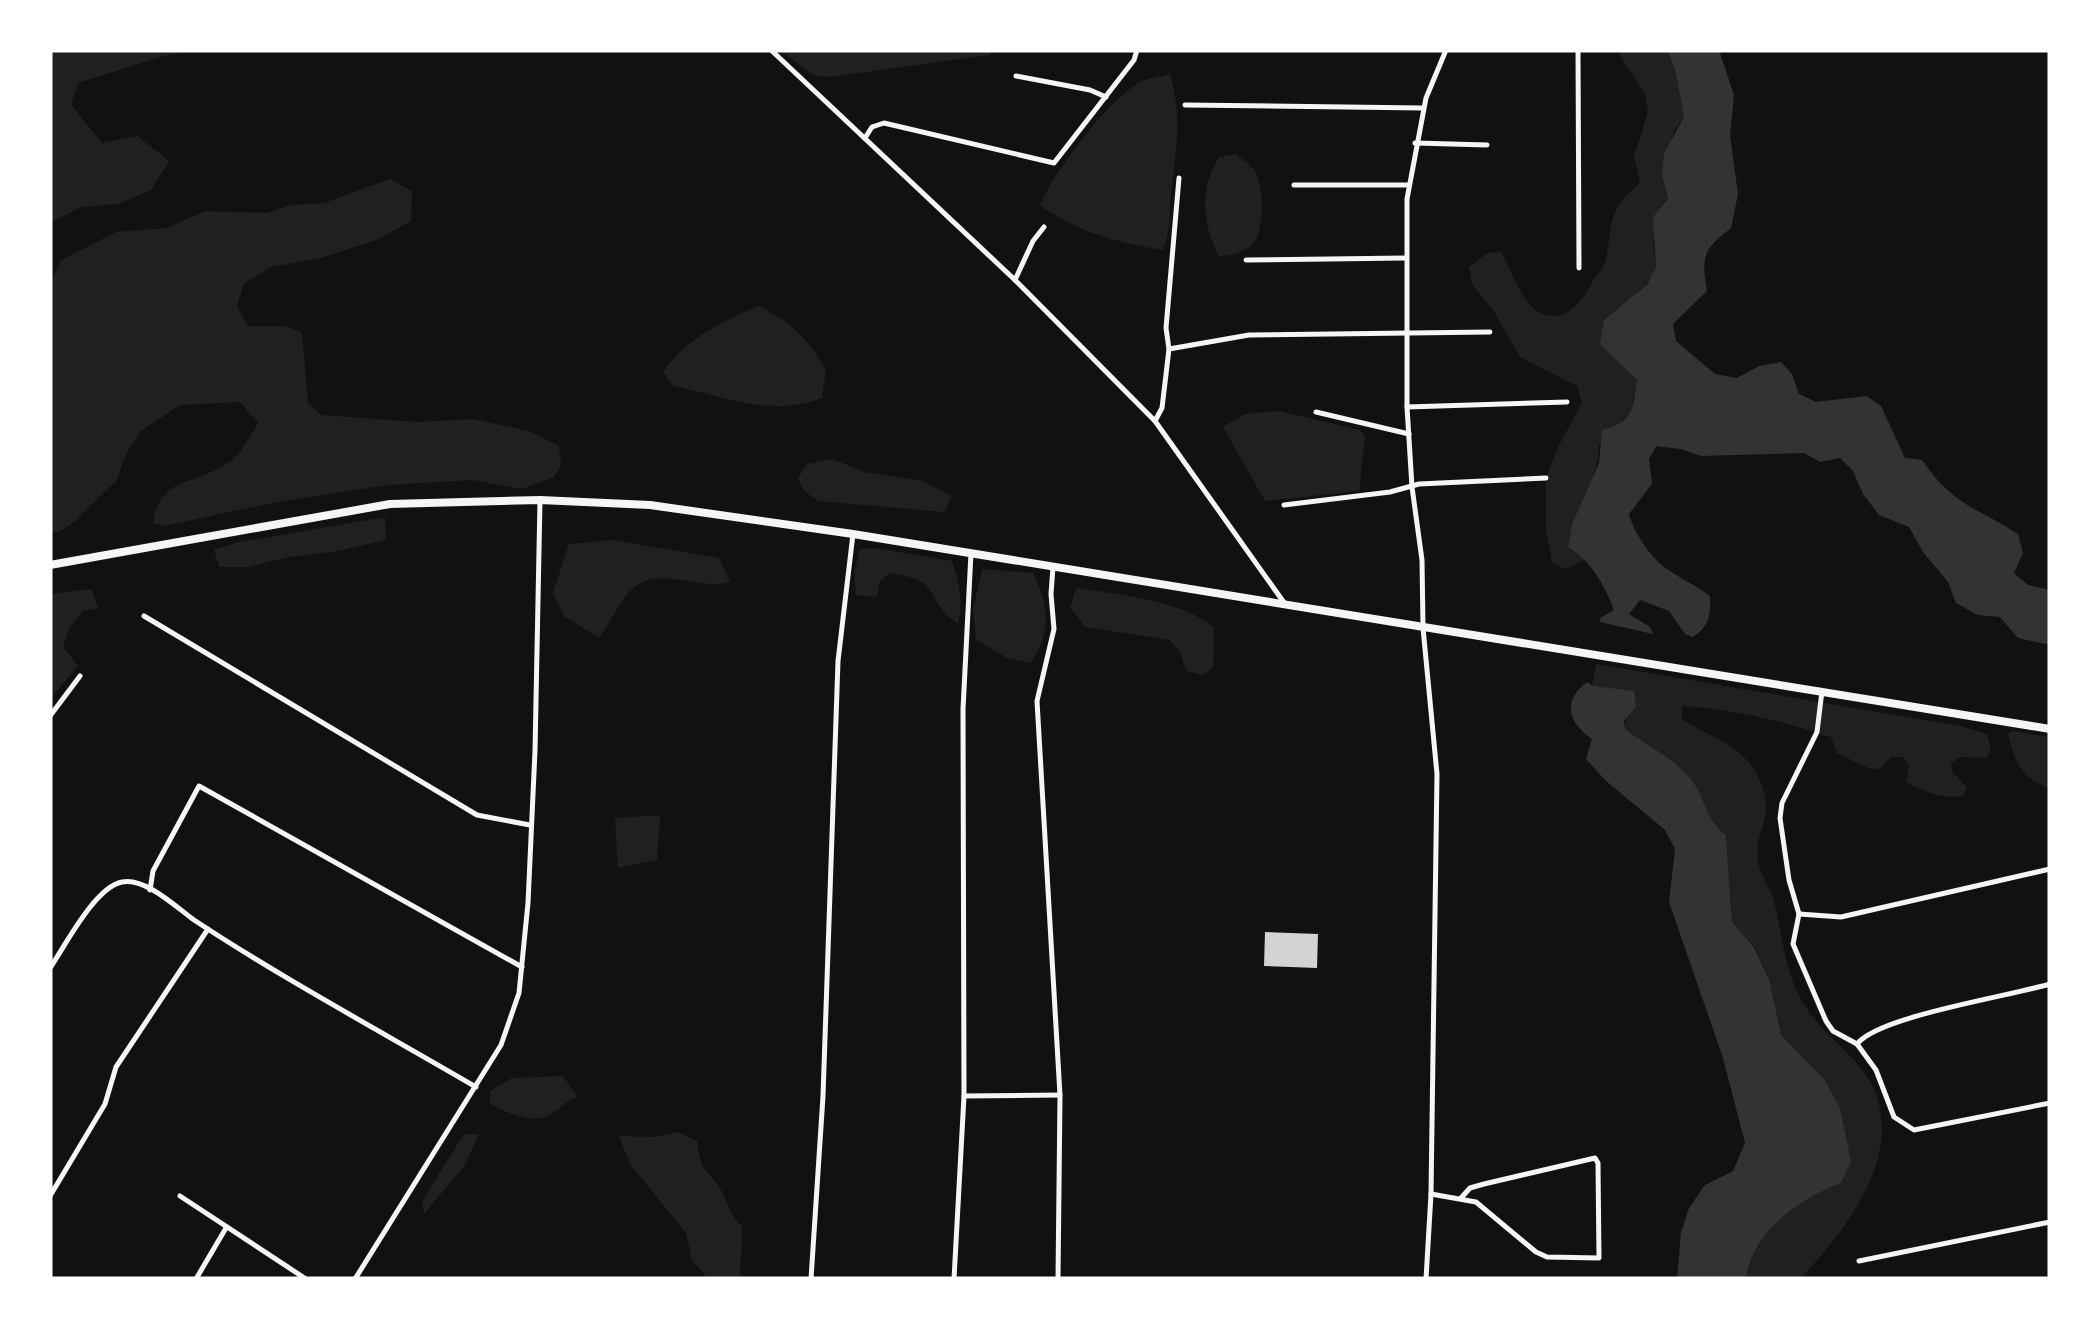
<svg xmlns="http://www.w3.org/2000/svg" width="2100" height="1329" font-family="Inter,sans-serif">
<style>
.green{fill:#202020}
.water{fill:#333}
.building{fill:#d3d3d3}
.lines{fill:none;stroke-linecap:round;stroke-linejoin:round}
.minor{stroke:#f5f5f5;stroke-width:5}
.tertiary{stroke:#f5f5f5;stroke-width:5}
.primary{stroke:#f5f5f5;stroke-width:8}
</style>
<rect width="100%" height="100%" fill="#111"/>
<g class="green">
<path d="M50,50H196L164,56L78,83L71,104L102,143L137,136L169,161L151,190L118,204L81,207L50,223Z"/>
<path d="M779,50H996L989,55L830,77L815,76Z"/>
<path d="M1620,50H1667L1675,69L1684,117L1674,131L1662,175L1668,199L1653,240L1656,266L1647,285L1625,367L1637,380L1630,416L1599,445C1599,476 1575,513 1568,547L1587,559L1565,569L1552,562L1546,529V478L1559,445L1582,403L1577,386L1520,357L1495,313L1472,284L1469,267L1487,253L1501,252C1511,268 1522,302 1537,311C1562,326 1582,303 1591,284C1594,276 1601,273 1604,265C1610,249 1608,229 1615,212C1620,200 1631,191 1640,183L1634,157L1648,112L1645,94L1620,56Z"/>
<path d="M1170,74C1183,122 1176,147 1171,194C1169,213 1171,232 1163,250C1119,243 1076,232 1040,205C1054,172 1108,100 1140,82C1148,78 1161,77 1170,74Z"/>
<path d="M1236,154C1241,159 1250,164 1254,170C1264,182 1264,229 1255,241C1247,253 1232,255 1219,256C1202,223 1199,189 1219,157Z"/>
<path d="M390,179L412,191L411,221L377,240L320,258L271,267L244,284L237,306L248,326H286L302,333L308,403L321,415L418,422L473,419L529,431L559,446L561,465L553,478L521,489L473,480L388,485L277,502L164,526L153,523C161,471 204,487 235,457C244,448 251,434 258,423L240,402L180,405L141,431L126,454L117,480L74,522L59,532L50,533L51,281L61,260L116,232L166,228L205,211L267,213L291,205L324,203Z"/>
<path d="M759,306C793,324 805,336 826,369L822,398C769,418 726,396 673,386L663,372C687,338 721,322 759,306Z"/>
<path d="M1279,411L1360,430L1365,436L1359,491L1265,501L1223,427L1245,414Z"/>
<path d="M832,459L865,472L923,481L952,496L944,512L818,501L804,491L798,478L807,464Z"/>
<path d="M385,517L386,540L333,552L289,557L248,567H219L214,550L235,543Z"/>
<path d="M612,540L719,558L730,582C697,591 656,563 630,591C621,599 608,626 599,638L564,616L553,593L569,544Z"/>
<path d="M874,548L952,561C958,580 965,605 958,624C922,598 945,580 889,573L880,581L877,597L856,595L854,573L860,549Z"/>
<path d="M982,569L1033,573C1049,605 1051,633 1031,663L1007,658L976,640L973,610Z"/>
<path d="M1076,588C1121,595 1177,599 1214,627L1213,667L1203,675L1186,671L1180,652L1170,640L1085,627L1070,608Z"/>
<path d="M91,589L99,609L83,610L69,629L63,647L78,666L50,699V594Z"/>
<path d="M1596,664L1960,726L1987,734L1991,749L1987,758L1961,757L1951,763L1952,771L1967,788L1962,796C1942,799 1923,792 1906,782L1909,765L1903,757H1891L1880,769L1868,768L1837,753L1831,737C1783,721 1732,709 1682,706V719C1708,736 1738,743 1755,771C1782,819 1750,827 1759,866C1762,878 1771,888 1774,901C1782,932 1784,967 1799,996C1826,1048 1881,1060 1882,1128C1882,1184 1837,1240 1800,1279H1746C1752,1231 1800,1199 1841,1182L1825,1080L1781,1035L1770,982L1755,947L1732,922L1726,835C1703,816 1708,803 1693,782C1676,759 1648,746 1625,729L1628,713L1592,686Z"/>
<path d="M2012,731L2050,737V789C2021,777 2015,763 2008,734Z"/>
<path d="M660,815L657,860L618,868L615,818Z"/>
<path d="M563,1076L578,1097C566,1100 562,1108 552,1114C531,1125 509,1113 490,1104V1091L512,1078Z"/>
<path d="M678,1132L697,1141C702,1178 707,1166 722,1192C730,1208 728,1212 742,1227L740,1279H708L692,1260L686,1233L630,1164L619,1136L653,1137Z"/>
<path d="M464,1134H479L465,1165L424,1214L422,1201Z"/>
</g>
<g class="water">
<path d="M1667,50H1719L1734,95L1730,136L1738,194L1731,228C1703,250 1701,256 1707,291L1673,324L1676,341L1715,374L1737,378L1759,366L1781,362L1792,374L1799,394L1816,402L1867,396L1881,406L1905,458L1922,460C1954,506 1974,506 2018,534L2023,553L2014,573L2028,585L2050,590V645L2018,638L2000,617L1978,615L1956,603L1948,582L1923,552L1909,527L1879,515L1863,494L1853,471L1840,458L1820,462L1804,453L1701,456L1680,449L1656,446L1649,459L1652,484L1629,514C1634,533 1652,560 1670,571C1683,580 1697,586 1710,596C1711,614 1709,628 1692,637L1685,634L1669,611L1640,600L1629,614L1650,627L1653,634L1600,622V618L1614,610C1604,584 1592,562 1568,547L1573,522L1599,463L1602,430C1634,422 1632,410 1637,380L1600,344L1604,320L1647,285L1656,266L1653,217L1668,199L1662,175L1664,153L1684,117L1675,69Z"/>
<path d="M1587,682L1593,686L1634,691L1636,707L1624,721L1625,729C1648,746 1676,759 1693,782C1708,803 1703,816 1726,835L1732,922L1754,947L1770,982L1781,1035L1825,1080L1840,1109L1851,1161L1841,1183C1800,1199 1752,1231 1746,1279H1677L1681,1232L1689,1208L1705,1185L1733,1171L1745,1143L1723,1058L1669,902L1675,849L1665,830L1606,781L1586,759L1592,739C1569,723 1561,702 1587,682Z"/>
</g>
<path class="building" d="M1265,932L1318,934L1317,968L1264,966Z"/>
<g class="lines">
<g class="minor">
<path d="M771,50L1015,280L1155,421L1285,604"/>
<path d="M1578,50L1579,268"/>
<path d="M1016,76L1090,90L1106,97"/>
<path d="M1185,105L1422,108"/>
<path d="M865,138L872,127L884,123L1054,163L1134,60L1137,50"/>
<path d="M1415,143L1487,145"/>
<path d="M1294,185H1409"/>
<path d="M1246,260L1406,258"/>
<path d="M1015,280L1033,241L1044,227"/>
<path d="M1169,349L1166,328L1179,178"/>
<path d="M1407,407L1567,402"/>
<path d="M1316,412L1409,434"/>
<path d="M1155,421L1162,408L1169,349L1249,335L1490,332"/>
<path d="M1284,505L1390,492L1419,484L1546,478"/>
<path d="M1053,567L1051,594L1054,629L1037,701L1060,1095L1058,1279"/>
<path d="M144,616L477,815L530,825"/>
<path d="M1423,626L1422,560L1412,487L1407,407V199L1426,98L1446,50"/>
<path d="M1822,691L1817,732L1782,803L1780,818L1789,880L1799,914L1793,944L1826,1021L1833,1031L1857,1044L1876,1070L1894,1117L1914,1130L2050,1103"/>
<path d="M50,716L80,676"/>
<path d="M150,890L153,871L199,786L522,967"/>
<path d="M1799,914L1841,917L2050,869"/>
<path d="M50,968C65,946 95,887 122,882C145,877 176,907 194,920C285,980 382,1032 476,1087"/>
<path d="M1857,1044C1879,1016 2010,996 2050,984"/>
<path d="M964,1096L1060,1095"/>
<path d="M1431,1194L1476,1202L1536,1252L1547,1257L1599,1258L1598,1163L1595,1158L1484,1184L1470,1188L1461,1198"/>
<path d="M50,1196L105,1104L116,1067L208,929"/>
<path d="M180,1196L306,1279"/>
<path d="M1859,1261L2050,1222"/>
<path d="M196,1279L226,1228"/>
<path d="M954,1279L964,1096L963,709L971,553"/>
</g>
<g class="tertiary">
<path d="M1423,628L1437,774L1431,1194L1426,1279"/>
<path d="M355,1279L501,1045L519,993L528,903L535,751L540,500"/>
<path d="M811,1279L823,1096L838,661L853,534"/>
</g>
<path class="primary" d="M50,565L390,504L540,500L650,505L853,534L2050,729"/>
</g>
<rect width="2100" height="1329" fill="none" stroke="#ffffff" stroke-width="105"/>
</svg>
